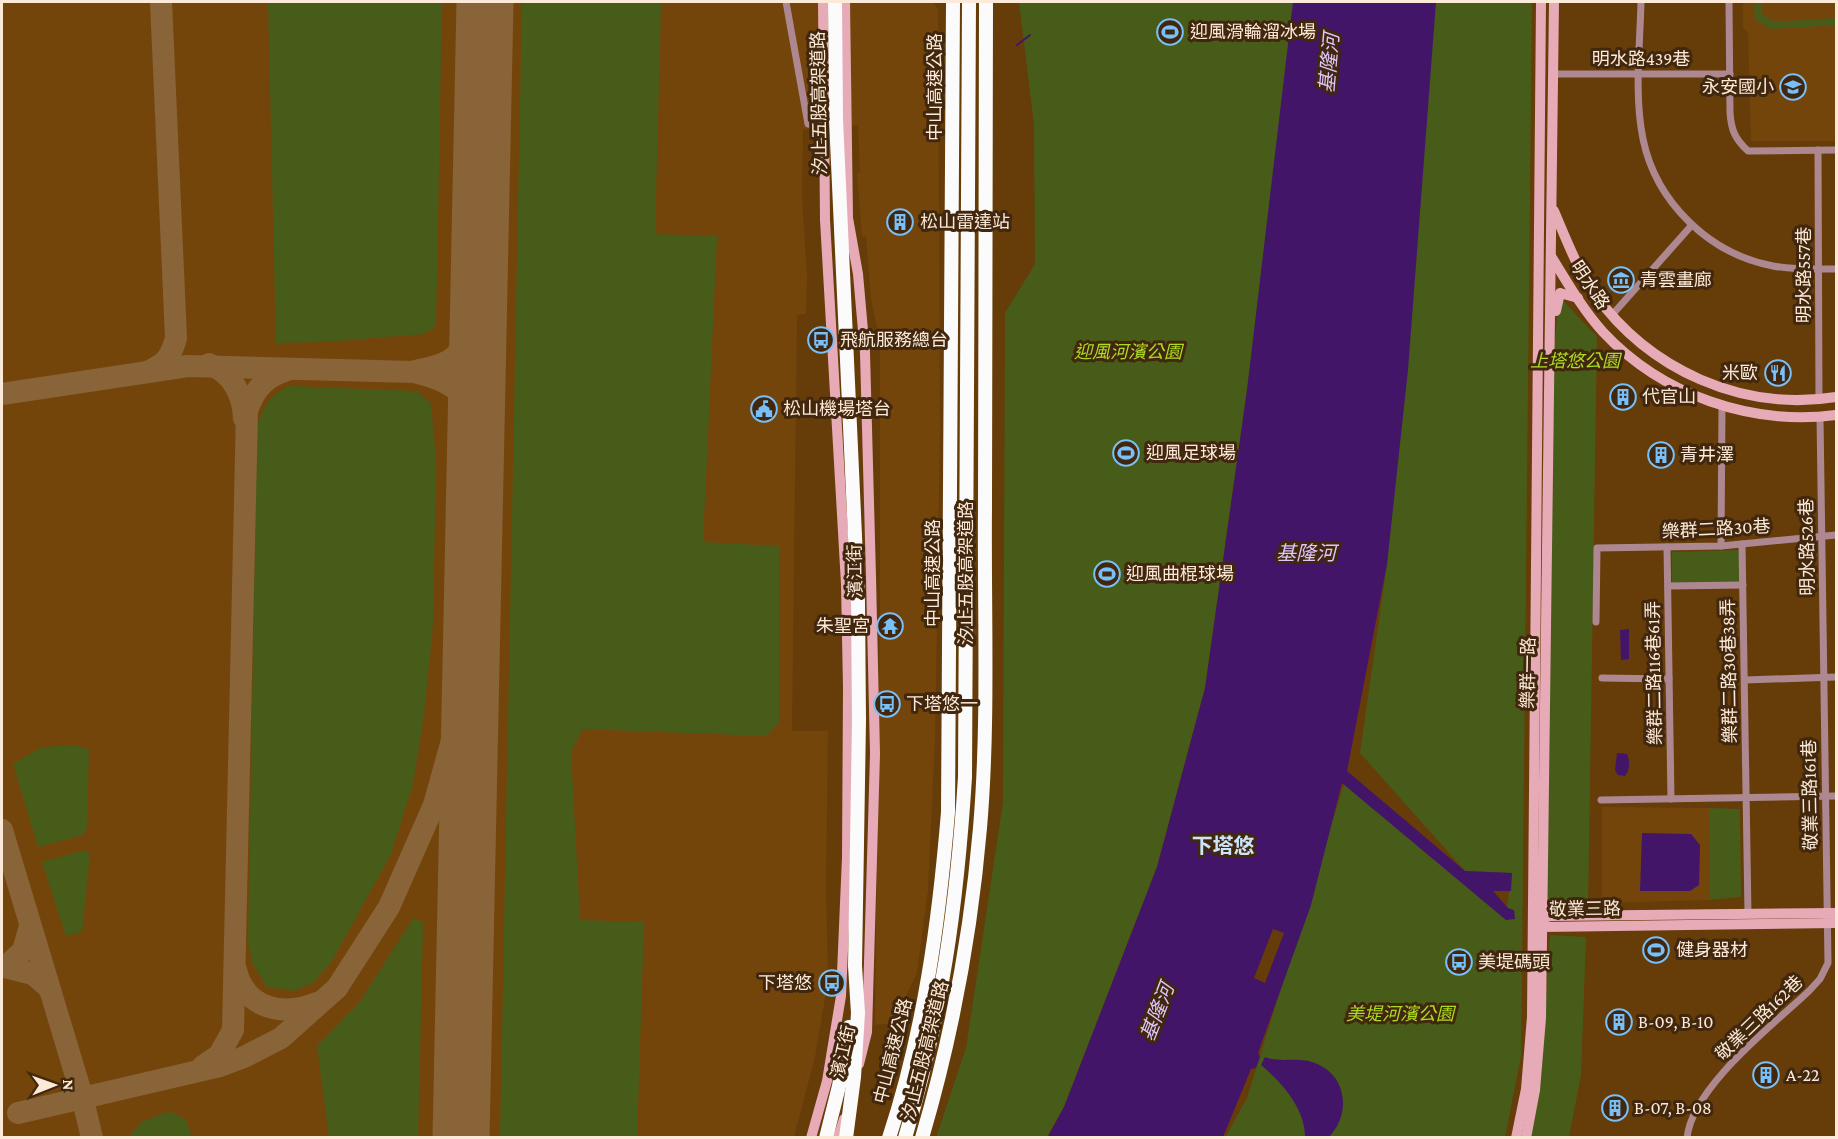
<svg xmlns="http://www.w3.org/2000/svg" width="1838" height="1139" font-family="'Crimson Pro','Noto Sans TC',serif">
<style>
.built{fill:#74450b}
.green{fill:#485c1a}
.water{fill:#431568}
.pier{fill:#663c08}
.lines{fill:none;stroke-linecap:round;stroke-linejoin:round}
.stream{stroke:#431568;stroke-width:2}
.taxiway{stroke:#896438;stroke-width:22}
.runway{stroke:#896438;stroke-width:57}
.street{stroke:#ae8890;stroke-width:7}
.secondary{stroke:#e7abb8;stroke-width:10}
.highway-bridge{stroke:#fbfbfb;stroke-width:14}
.labels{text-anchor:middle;stroke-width:6;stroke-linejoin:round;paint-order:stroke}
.poi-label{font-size:18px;fill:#fce9d7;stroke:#40270e;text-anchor:start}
.street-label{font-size:18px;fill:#fce9d7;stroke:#40270e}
.park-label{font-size:18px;font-style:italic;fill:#abdc21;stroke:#40270e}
.water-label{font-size:20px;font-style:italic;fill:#ddc5fd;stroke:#40270e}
.quarter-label{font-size:21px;font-weight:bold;fill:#cbe4fa;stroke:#40270e}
</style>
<rect width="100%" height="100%" fill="#663c08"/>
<g class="built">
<path d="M2,2H933L938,9L940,431L935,738L928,890L917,973L893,1023L875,1025L880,608V341L871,299L866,236H862L857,173H860L858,125L803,130L802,197L807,278L806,314L797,315L792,731H828L826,887L828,981L815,1057L794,1137L2,1138Z"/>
<path d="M1743,2H1836V141H1751L1748,33L1743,27Z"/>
<path d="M1602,807L1709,808V900L1602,903Z"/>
</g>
<g class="green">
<path d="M268,2H442L436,327L423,334L324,342L276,343Z"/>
<path d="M522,2H661L655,234L717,236L703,542L779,546V722L766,736L583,729L571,752L580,920L644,922L637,1137H500Z"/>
<path d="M1019,2H1293V13L1247,390L1205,688L1157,867L1064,1107L1047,1137L936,1138L966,1048L1003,802L1005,313L1035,264L1034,125Z"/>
<path d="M1433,2H1532L1521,1056L1505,1137L1225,1138L1247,1098L1344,784L1506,919L1511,873L1465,871L1360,753L1387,564Z"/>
<path d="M1754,2H1762V14L1774,22L1836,18V25L1770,29L1755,19Z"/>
<path d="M1559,296L1597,337L1588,906L1549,908L1545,902L1553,361Z"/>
<path d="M289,386L417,391L431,404L436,459L433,625L424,715L413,784L391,854L332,961L313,983L293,991L267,987L253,964L248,943L257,425C264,406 270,395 289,386Z"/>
<path d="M1740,550L1741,583L1672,584V552Z"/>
<path d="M77,745L89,750L87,826L83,835L38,847L13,764L41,747Z"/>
<path d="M1709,808L1740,809L1741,897L1709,900Z"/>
<path d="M85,850L90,854L82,932L66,936L42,862Z"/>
<path d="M413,918L423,922L418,1137H329L317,1046L360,1002Z"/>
<path d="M1550,935L1586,937L1581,1075L1569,1137L1529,1138L1541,1079Z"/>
<path d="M168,1112C184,1115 189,1122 191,1137H129L141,1122Z"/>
</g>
<g class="water">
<path d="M1293,2H1436L1408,370L1387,564L1347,771L1465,871L1512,873L1511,891H1493L1508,908L1514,910L1515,919L1506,920L1342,783L1311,905L1258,1053L1260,1057L1256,1068L1251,1069L1223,1137L1047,1138L1064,1107L1157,867L1205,688L1247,390Z"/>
<path d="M1629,629V659L1621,660L1620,630Z"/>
<path d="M1617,753L1627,754C1630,761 1630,770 1625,776L1618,775L1615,770Z"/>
<path d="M1642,833L1691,834L1700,845L1699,885L1690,891H1640Z"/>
<path d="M1265,1057C1280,1063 1296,1057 1312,1062C1347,1073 1352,1113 1329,1137H1305C1305,1108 1281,1082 1261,1065Z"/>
</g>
<path class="pier" d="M1273,929L1284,933L1265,983L1254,978Z"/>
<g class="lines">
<path class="stream" d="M1017,45L1030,35"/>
<g class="taxiway">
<path d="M209,364C232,373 243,394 244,418"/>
<path d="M149,371C167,363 171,356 176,338L161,2"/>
<path d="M415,371C445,365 456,362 471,334L485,35L482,2"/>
<path d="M2,394L188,366L414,372C435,377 453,383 467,400L473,623L459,715L434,805L389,907L337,988L281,1038L244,1057L220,1066L18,1113"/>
<path d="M2,830L82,1096L92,1138"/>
<path d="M30,926L23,951L5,967L33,974L49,988"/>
<path d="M236,970C245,1009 284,1017 317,1003"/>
<path d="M203,1066L219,1055L233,1030L247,411C255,387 267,376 290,369"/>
</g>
<path class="runway" d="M461,1138L485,2"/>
<g class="street">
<path d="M786,2L808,124L823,129"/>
<path d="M1641,2C1640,46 1634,95 1643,139C1656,202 1709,254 1773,266C1794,270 1815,269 1836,269"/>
<path d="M1729,2L1730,112C1731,130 1735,139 1748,151L1836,150"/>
<path d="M1553,74H1730"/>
<path d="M1818,150L1819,400"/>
<path d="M1612,315L1691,226"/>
<path d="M1742,544L1748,914"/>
<path d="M1721,546L1722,406"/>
<path d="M1667,547L1671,799"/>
<path d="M1668,586L1743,585"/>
<path d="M1596,622L1597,548L1721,546L1836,535"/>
<path d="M1602,678L1669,679"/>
<path d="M1745,680L1836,677"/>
<path d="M1601,800L1836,796"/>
<path d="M1687,1138C1692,1087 1773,1025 1809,991L1820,979L1828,963L1820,417"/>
</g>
<g class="secondary">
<path d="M845,2L848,218L858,274L865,353L871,577L875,754L867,1032L859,1064"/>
<path d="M1554,211C1566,239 1577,268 1594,293C1649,370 1742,412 1836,397"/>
<path d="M1551,256C1567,282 1583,310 1603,332C1662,395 1751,426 1836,415"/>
<path d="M1556,311L1560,293L1578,298"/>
<path d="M1536,920L1551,916L1836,913"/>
<path d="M1536,923L1542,927L1836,923"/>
<path d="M811,1138L827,1081L841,996L847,857L848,688L846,584L825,220L823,2"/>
<path d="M838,1138L844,1119"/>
<path d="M1516,1138L1526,1089L1532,1017L1541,2"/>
<path d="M1526,1138L1535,1090L1541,1018L1554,2"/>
</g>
<g class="highway-bridge">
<path d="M835,2L836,119L858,602L859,721L855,966L858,1013L854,1077L846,1138"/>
<path d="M826,1138L839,1086L849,1027"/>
<path d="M889,1138C924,1032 939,922 948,812L953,2"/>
<path d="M905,1138C942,1014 957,905 965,777L969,2"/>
<path d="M922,1138C952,1036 971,934 980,828C989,722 984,613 985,507C985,338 986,170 986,2"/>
</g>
</g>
<defs>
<g id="stadium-ring" transform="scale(1.35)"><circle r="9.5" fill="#40270e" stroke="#79bff8" stroke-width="1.5"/><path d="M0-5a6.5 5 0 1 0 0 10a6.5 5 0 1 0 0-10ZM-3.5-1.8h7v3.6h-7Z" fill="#79bff8"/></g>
<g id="school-ring" transform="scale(1.35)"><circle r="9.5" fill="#40270e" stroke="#79bff8" stroke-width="1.5"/><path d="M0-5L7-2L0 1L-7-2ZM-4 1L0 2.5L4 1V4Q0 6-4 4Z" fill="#79bff8"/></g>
<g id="building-ring" transform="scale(1.35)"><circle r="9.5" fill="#40270e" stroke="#79bff8" stroke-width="1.5"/><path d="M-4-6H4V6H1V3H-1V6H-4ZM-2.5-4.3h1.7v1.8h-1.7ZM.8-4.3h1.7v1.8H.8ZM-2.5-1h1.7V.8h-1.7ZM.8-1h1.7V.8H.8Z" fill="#79bff8"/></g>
<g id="museum-ring" transform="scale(1.35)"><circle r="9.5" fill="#40270e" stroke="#79bff8" stroke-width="1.5"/><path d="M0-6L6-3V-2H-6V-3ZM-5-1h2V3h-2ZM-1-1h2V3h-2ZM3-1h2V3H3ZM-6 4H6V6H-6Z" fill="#79bff8"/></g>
<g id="bus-ring" transform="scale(1.35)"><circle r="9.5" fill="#40270e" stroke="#79bff8" stroke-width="1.5"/><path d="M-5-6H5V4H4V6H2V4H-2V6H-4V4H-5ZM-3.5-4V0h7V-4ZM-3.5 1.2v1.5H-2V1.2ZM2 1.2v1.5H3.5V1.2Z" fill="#79bff8"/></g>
<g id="restaurant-ring" transform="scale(1.35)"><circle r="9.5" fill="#40270e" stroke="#79bff8" stroke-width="1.5"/><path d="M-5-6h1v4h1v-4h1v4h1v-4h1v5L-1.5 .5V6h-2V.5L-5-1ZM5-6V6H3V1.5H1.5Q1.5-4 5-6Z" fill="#79bff8"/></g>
<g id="civic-ring" transform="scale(1.35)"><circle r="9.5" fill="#40270e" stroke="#79bff8" stroke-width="1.5"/><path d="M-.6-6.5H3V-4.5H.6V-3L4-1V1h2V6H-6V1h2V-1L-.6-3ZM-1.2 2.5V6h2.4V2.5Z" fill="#79bff8"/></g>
<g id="temple-ring" transform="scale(1.35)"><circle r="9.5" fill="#40270e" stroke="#79bff8" stroke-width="1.5"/><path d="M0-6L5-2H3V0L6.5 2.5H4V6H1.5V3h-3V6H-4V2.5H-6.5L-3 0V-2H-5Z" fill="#79bff8"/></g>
</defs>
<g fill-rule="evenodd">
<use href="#stadium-ring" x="1170" y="32"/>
<use href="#school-ring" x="1793" y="87"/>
<use href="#building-ring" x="900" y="222"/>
<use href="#museum-ring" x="1621" y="280"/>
<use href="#bus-ring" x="821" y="340"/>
<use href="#restaurant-ring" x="1778" y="373"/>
<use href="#building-ring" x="1623" y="397"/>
<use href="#civic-ring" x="764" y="409"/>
<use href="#stadium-ring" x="1126" y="453"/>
<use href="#building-ring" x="1661" y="455"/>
<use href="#stadium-ring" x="1107" y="574"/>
<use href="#temple-ring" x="890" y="626"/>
<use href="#bus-ring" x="887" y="704"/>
<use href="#stadium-ring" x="1656" y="950"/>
<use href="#bus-ring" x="1459" y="962"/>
<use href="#bus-ring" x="832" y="983"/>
<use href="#building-ring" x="1619" y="1022"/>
<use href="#building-ring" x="1766" y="1075"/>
<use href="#building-ring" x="1615" y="1108"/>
</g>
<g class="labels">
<g class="poi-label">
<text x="1190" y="38">迎風滑輪溜冰場</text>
<text x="1774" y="93" text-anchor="end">永安國小</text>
<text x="920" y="228">松山雷達站</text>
<text x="1640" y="286">青雲畫廊</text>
<text x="840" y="346">飛航服務總台</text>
<text x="1758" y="379" text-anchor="end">米歐</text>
<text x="1642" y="403">代官山</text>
<text x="783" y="415">松山機場塔台</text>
<text x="1146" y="459">迎風足球場</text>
<text x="1680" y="461">青井澤</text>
<text x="1126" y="580">迎風曲棍球場</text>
<text x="870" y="632" text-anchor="end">朱聖宮</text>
<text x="906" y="710">下塔悠一</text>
<text x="1676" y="956">健身器材</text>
<text x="1478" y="968">美堤碼頭</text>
<text x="812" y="989" text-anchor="end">下塔悠</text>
<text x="1638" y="1028">B-09, B-10</text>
<text x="1786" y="1081">A-22</text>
<text x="1634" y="1114">B-07, B-08</text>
</g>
<g class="street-label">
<text x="1641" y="65">明水路439巷</text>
<text transform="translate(935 87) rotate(-90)" y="6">中山高速公路</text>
<text transform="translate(819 103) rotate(-91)" y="6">汐止五股高架道路</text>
<text transform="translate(1804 275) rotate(-90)" y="6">明水路557巷</text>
<text transform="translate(1590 285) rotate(56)" y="6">明水路</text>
<text transform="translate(1716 529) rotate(-3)" y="6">樂群二路30巷</text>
<text transform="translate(1807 547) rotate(-91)" y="6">明水路526巷</text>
<text transform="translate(855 571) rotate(-91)" y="6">濱江街</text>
<text transform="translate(933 573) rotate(-90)" y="6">中山高速公路</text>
<text transform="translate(966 573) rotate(-90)" y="6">汐止五股高架道路</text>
<text transform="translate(1729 671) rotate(-91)" y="6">樂群二路30巷38弄</text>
<text transform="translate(1528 673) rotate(-89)" y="6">樂群一路</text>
<text transform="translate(1654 673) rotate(-91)" y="6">樂群二路116巷61弄</text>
<text transform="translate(1810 795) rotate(-91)" y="6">敬業三路161巷</text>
<text transform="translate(1585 909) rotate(-1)" y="6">敬業三路</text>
<text transform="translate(1759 1018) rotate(-44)" y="6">敬業三路162巷</text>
<text transform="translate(893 1051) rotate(-76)" y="6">中山高速公路</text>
<text transform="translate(925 1051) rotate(-76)" y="6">汐止五股高架道路</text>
<text transform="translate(843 1052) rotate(-77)" y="6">濱江街</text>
</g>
<g class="park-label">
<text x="1128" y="358">迎風河濱公園</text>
<text x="1575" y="367">上塔悠公園</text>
<text x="1400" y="1020">美堤河濱公園</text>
</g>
<g class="water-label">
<text transform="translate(1329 63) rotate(-85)" y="7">基隆河</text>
<text x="1306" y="560">基隆河</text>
<text transform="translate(1157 1012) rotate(-69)" y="7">基隆河</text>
</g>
<g class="quarter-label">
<text x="1223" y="853">下塔悠</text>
</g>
</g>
<rect width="1838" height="1139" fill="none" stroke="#fce9d7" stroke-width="6"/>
<g transform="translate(54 1085) rotate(89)" stroke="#40270e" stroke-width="4.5" paint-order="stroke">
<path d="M0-4.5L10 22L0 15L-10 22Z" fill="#fce9d7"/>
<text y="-9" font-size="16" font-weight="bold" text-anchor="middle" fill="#fce9d7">N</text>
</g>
</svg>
